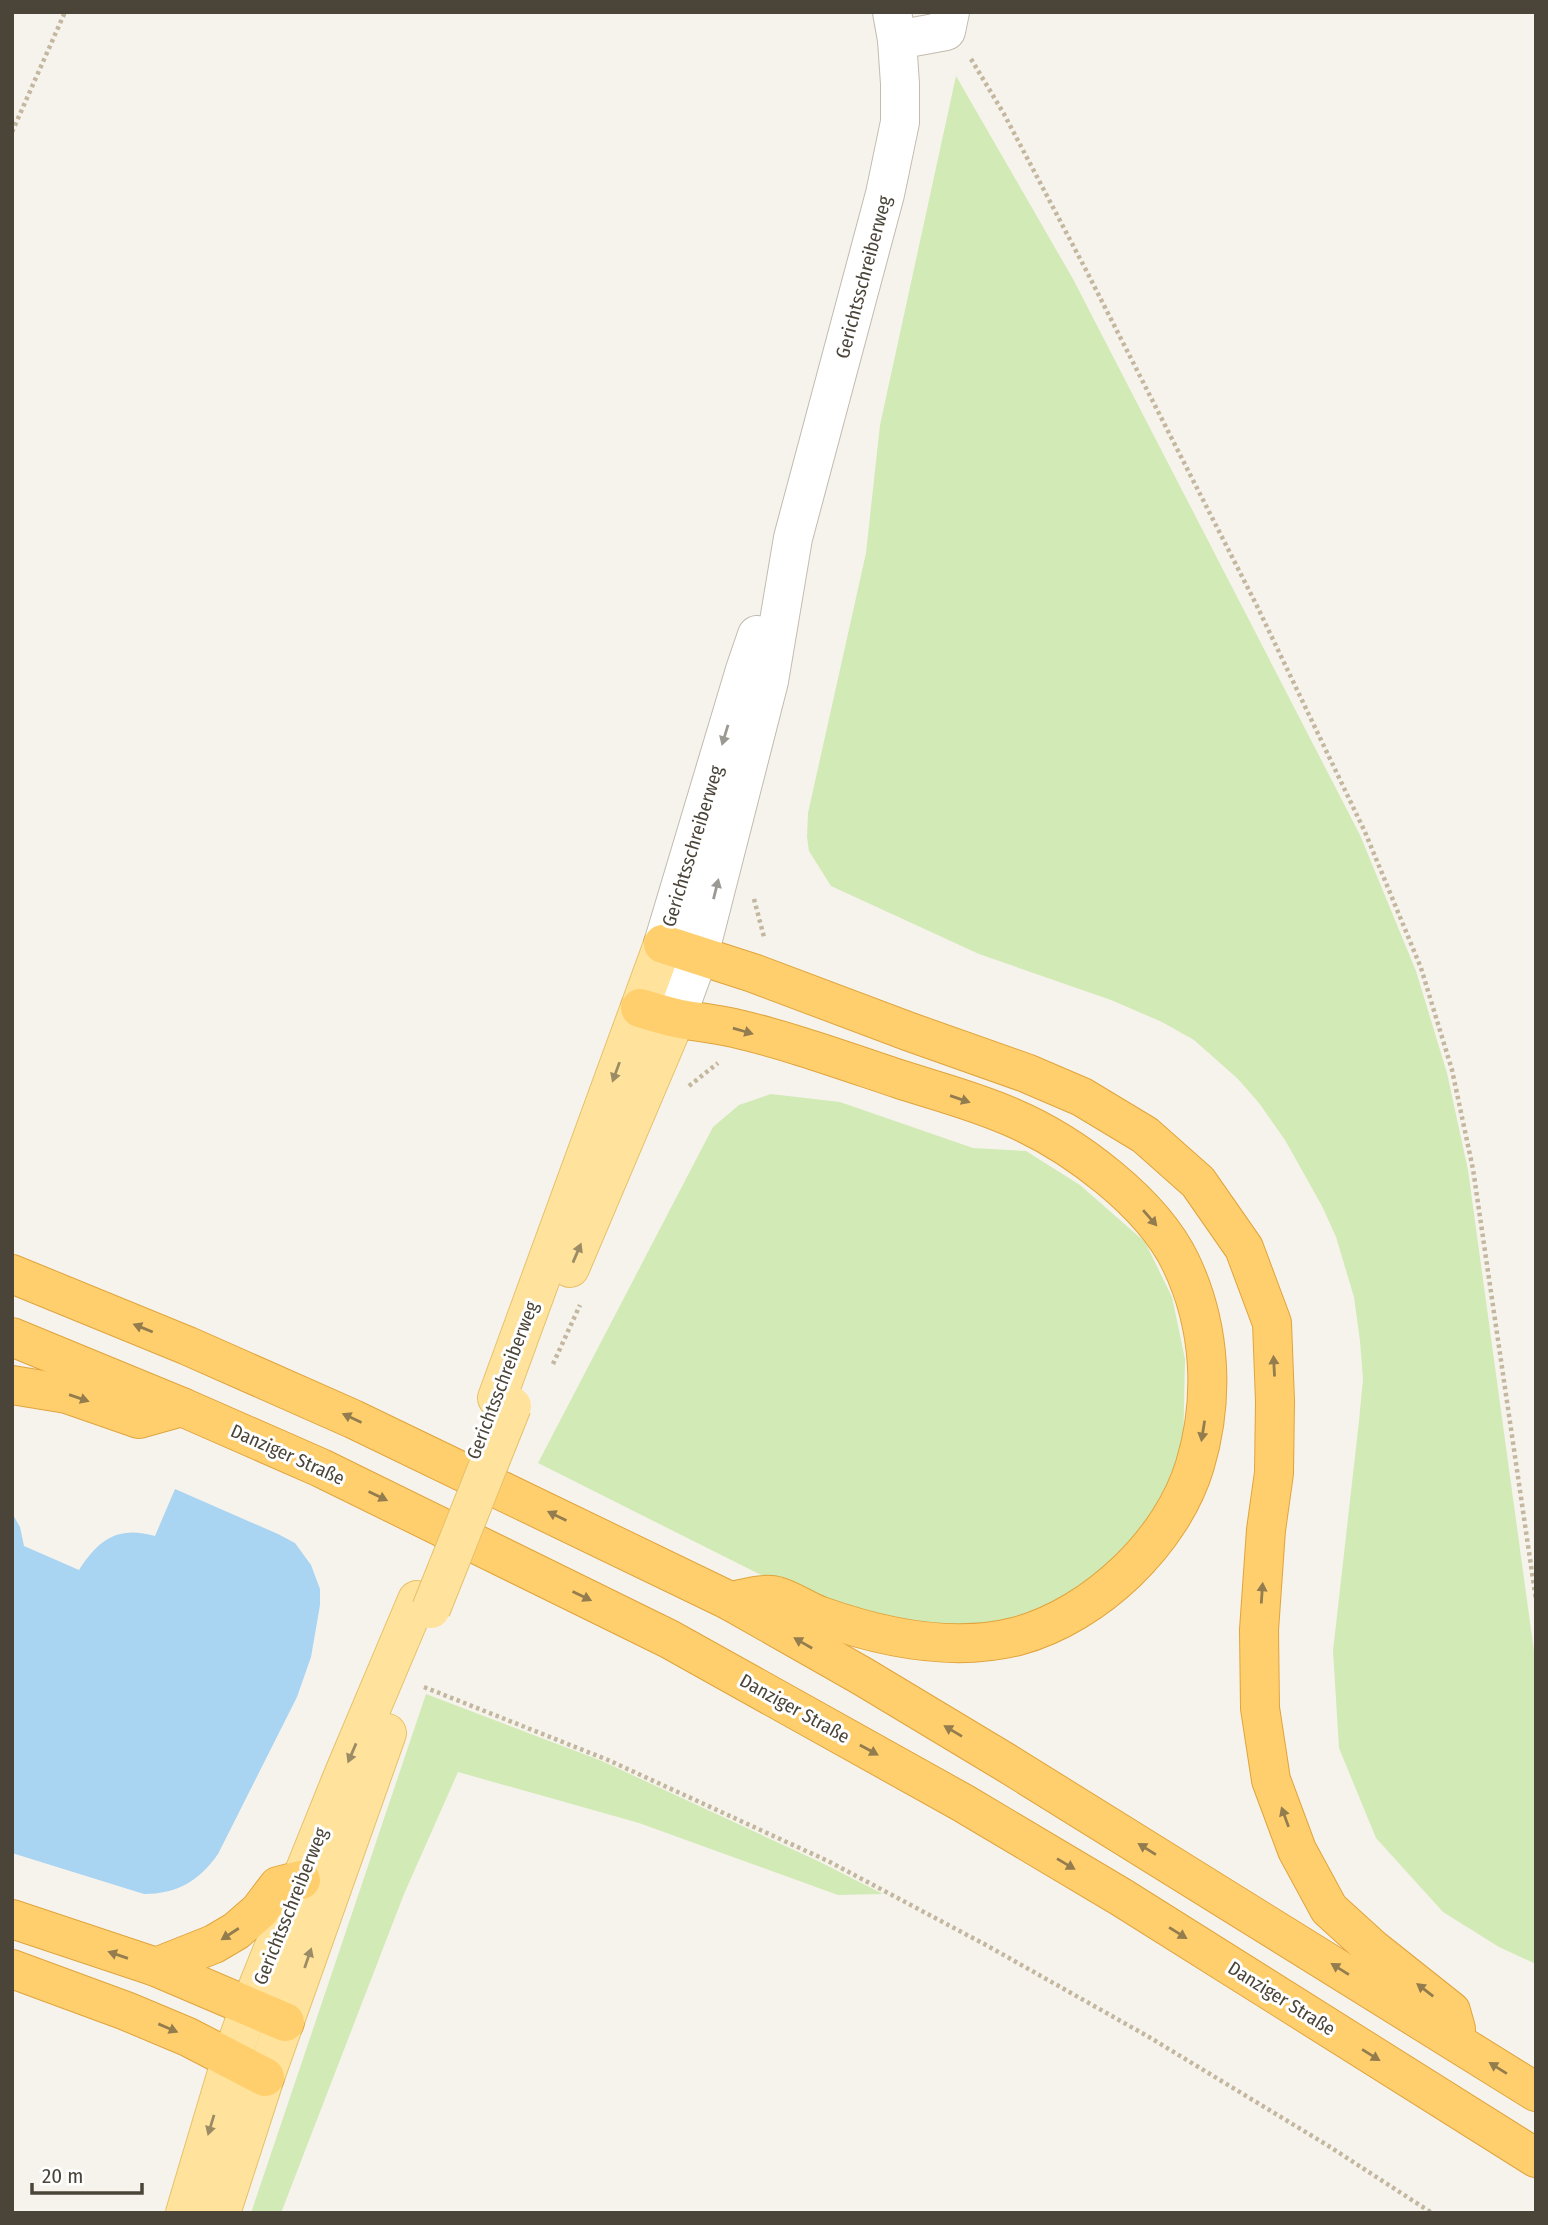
<svg xmlns="http://www.w3.org/2000/svg" width="1548" height="2225" font-family="'Fira Sans Condensed',sans-serif">
<style>
.green{fill:#d2eab5}
.water{fill:#a9d4f2}
.lines{fill:none;stroke-linecap:round;stroke-linejoin:round}
.minor-casing{stroke:#c2bbae;stroke-width:40}
.major-casing{stroke:#e6c16a;stroke-width:40}
.highway-casing{stroke:#e0a43c;stroke-width:40}
.path{stroke:#c4b79f;stroke-width:4.5;stroke-dasharray:3.5 3.5;stroke-linecap:butt}
.minor{stroke:#fff;stroke-width:38}
.major{stroke:#ffe39c;stroke-width:38}
.highway{stroke:#ffcf6e;stroke-width:38}
.major-bridge-casing{stroke:#e6c16a;stroke-width:40;stroke-linecap:butt}
.major-bridge{stroke:#ffe39c;stroke-width:38}
.oneway{fill:#9c9892}
.oneway2{fill:#937c4e}
.oneway3{fill:#9c8c66}
.labels{text-anchor:middle;stroke-width:6;stroke-linejoin:round;paint-order:stroke}
.street-label{font-size:19px;fill:#4b4439;stroke:#fff}
</style>
<rect width="100%" height="100%" fill="#f6f3ec"/>
<g class="green">
<path d="M956,76L1073,279L1360,835L1416,971L1447,1073L1468,1170L1536,1666V1964L1499,1947L1443,1912L1376,1838L1339,1748L1333,1651L1359,1421L1363,1379L1360,1341L1354,1297L1336,1237L1322,1206L1285,1140L1259,1103L1238,1079L1194,1040L1162,1022L1111,1000L979,954L831,886L809,851L807,837L808,813L866,553L880,425Z"/>
<path d="M771,1094L840,1102L973,1148L1026,1151L1080,1185L1145,1242L1172,1297L1185,1359L1183,1452L1147,1522L1099,1572L1049,1605L991,1624L926,1626L849,1608L767,1578L538,1463L713,1127L739,1105Z"/>
<path d="M426,1694L602,1761L820,1862L883,1894L838,1895L639,1823L458,1772L404,1894L281,2213H251Z"/>
</g>
<path class="water" d="M175,1489L278,1534L295,1543L311,1565L320,1589V1605L311,1657L297,1697L218,1854C199,1881 177,1894 144,1894L12,1853V1513L20,1527L24,1546L79,1570C98,1540 118,1525 155,1536Z"/>
<g class="lines">
<g class="minor-casing">
<g id="minor">
<path d="M897,40L946,31L950,12"/>
<path d="M663,944L745,670L757,635"/>
<path d="M676,1018L699,955L769,681L793,538L885,194L900,122V84L897,40L892,12"/>
</g>
</g>
<g class="major-casing">
<g id="major">
<path d="M570,1268L676,1018"/>
<path d="M497,1398L663,944"/>
<path d="M185,2213L231,2059L250,2006L344,1773L417,1600"/>
<path d="M221,2213L265,2077L387,1733"/>
</g>
</g>
<g class="highway-casing">
<g id="highway">
<path d="M663,944L753,973L910,1032L1026,1073L1082,1097L1145,1135L1198,1182L1244,1248L1272,1323L1275,1401L1274,1473L1266,1530L1259,1630L1260,1708L1271,1780L1297,1850L1329,1909L1373,1949L1451,2011L1456,2029"/>
<path d="M640,1008C653,1012 666,1016 680,1019C698,1022 716,1024 734,1028C790,1041 845,1061 899,1079C936,1091 975,1101 1011,1117C1072,1143 1152,1202 1181,1263C1211,1326 1215,1398 1195,1465C1172,1542 1095,1615 1018,1636C953,1653 883,1638 821,1616C806,1611 792,1600 777,1596C764,1592 743,1599 730,1601"/>
<path d="M12,1274L188,1346L353,1419L730,1601L862,1676L1005,1762L1536,2092"/>
<path d="M12,1337L182,1407L321,1468L669,1639L963,1803L1121,1897L1536,2158"/>
<path d="M12,1385L67,1394L139,1419L182,1407"/>
<path d="M12,1919L156,1967L285,2022"/>
<path d="M156,1967L214,1944L236,1931L259,1911L278,1886L301,1880"/>
<path d="M12,1969L126,2011L188,2037L265,2077"/>
</g>
</g>
<g class="path">
<path d="M971,59L1004,114L1087,272L1256,604L1365,832L1421,968L1452,1070L1473,1169L1536,1600"/>
<path d="M12,132L65,12"/>
<path d="M754,899L764,937"/>
<path d="M689,1086L718,1063"/>
<path d="M553,1364L580,1305"/>
<path d="M424,1687L608,1760L828,1861L986,1945L1149,2037L1327,2145L1432,2213"/>
</g>
<use href="#minor" class="minor"/>
<use href="#major" class="major"/>
<use href="#highway" class="highway"/>
<g class="major-bridge-casing">
<path id="major-bridge" d="M431,1609L512,1406"/>
</g>
<use href="#major-bridge" class="major-bridge"/>
</g>
<defs><path id="oneway-solid" d="M-6-.8H1V-3.2L6.5 0L1 3.2V.8H-6Z" transform="scale(1.75)"/></defs>
<g class="oneway">
<use href="#oneway-solid" transform="translate(725 735) rotate(107)"/>
<use href="#oneway-solid" transform="translate(716 889) rotate(-76)"/>
</g>
<g class="oneway2">
<use href="#oneway-solid" transform="translate(743 1031) rotate(16)"/>
<use href="#oneway-solid" transform="translate(960 1099) rotate(19)"/>
<use href="#oneway-solid" transform="translate(1150 1218) rotate(49)"/>
<use href="#oneway-solid" transform="translate(143 1328) rotate(-158)"/>
<use href="#oneway-solid" transform="translate(1274 1366) rotate(-93)"/>
<use href="#oneway-solid" transform="translate(79 1398) rotate(19)"/>
<use href="#oneway-solid" transform="translate(352 1418) rotate(-155)"/>
<use href="#oneway-solid" transform="translate(1203 1431) rotate(99)"/>
<use href="#oneway-solid" transform="translate(378 1496) rotate(26)"/>
<use href="#oneway-solid" transform="translate(557 1516) rotate(-154)"/>
<use href="#oneway-solid" transform="translate(1262 1593) rotate(-86)"/>
<use href="#oneway-solid" transform="translate(582 1596) rotate(26)"/>
<use href="#oneway-solid" transform="translate(803 1643) rotate(-150)"/>
<use href="#oneway-solid" transform="translate(953 1731) rotate(-149)"/>
<use href="#oneway-solid" transform="translate(869 1750) rotate(29)"/>
<use href="#oneway-solid" transform="translate(1285 1817) rotate(-110)"/>
<use href="#oneway-solid" transform="translate(1147 1849) rotate(-148)"/>
<use href="#oneway-solid" transform="translate(1066 1864) rotate(31)"/>
<use href="#oneway-solid" transform="translate(1178 1933) rotate(32)"/>
<use href="#oneway-solid" transform="translate(230 1934) rotate(147)"/>
<use href="#oneway-solid" transform="translate(118 1955) rotate(-161)"/>
<use href="#oneway-solid" transform="translate(1340 1969) rotate(-148)"/>
<use href="#oneway-solid" transform="translate(1425 1990) rotate(-142)"/>
<use href="#oneway-solid" transform="translate(168 2028) rotate(23)"/>
<use href="#oneway-solid" transform="translate(1371 2055) rotate(32)"/>
<use href="#oneway-solid" transform="translate(1498 2068) rotate(-148)"/>
</g>
<g class="oneway3">
<use href="#oneway-solid" transform="translate(616 1072) rotate(110)"/>
<use href="#oneway-solid" transform="translate(577 1253) rotate(-67)"/>
<use href="#oneway-solid" transform="translate(352 1753) rotate(113)"/>
<use href="#oneway-solid" transform="translate(308 1958) rotate(-71)"/>
<use href="#oneway-solid" transform="translate(211 2125) rotate(107)"/>
</g>
<g class="labels">
<g class="street-label">
<text transform="translate(863 277) rotate(-75)" y="7">Gerichtsschreiberweg</text>
<text transform="translate(692 846) rotate(-73)" y="7">Gerichtsschreiberweg</text>
<text transform="translate(502 1380) rotate(-69)" y="7">Gerichtsschreiberweg</text>
<text transform="translate(288 1454) rotate(24)" y="7">Danziger Straße</text>
<text transform="translate(795 1708) rotate(29)" y="7">Danziger Straße</text>
<text transform="translate(290 1906) rotate(-68)" y="7">Gerichtsschreiberweg</text>
<text transform="translate(1282 1998) rotate(32)" y="7">Danziger Straße</text>
</g>
</g>
<rect width="1548" height="2225" fill="none" stroke="#4b4439" stroke-width="28"/>
<path d="M32 2183v10h110v-10" fill="none" stroke="#4b4439" stroke-width="3.5"/>
<text x="42" y="2183" font-size="21" fill="#4b4439" stroke="#ffffff" stroke-width="5" paint-order="stroke">20 m</text>
</svg>
